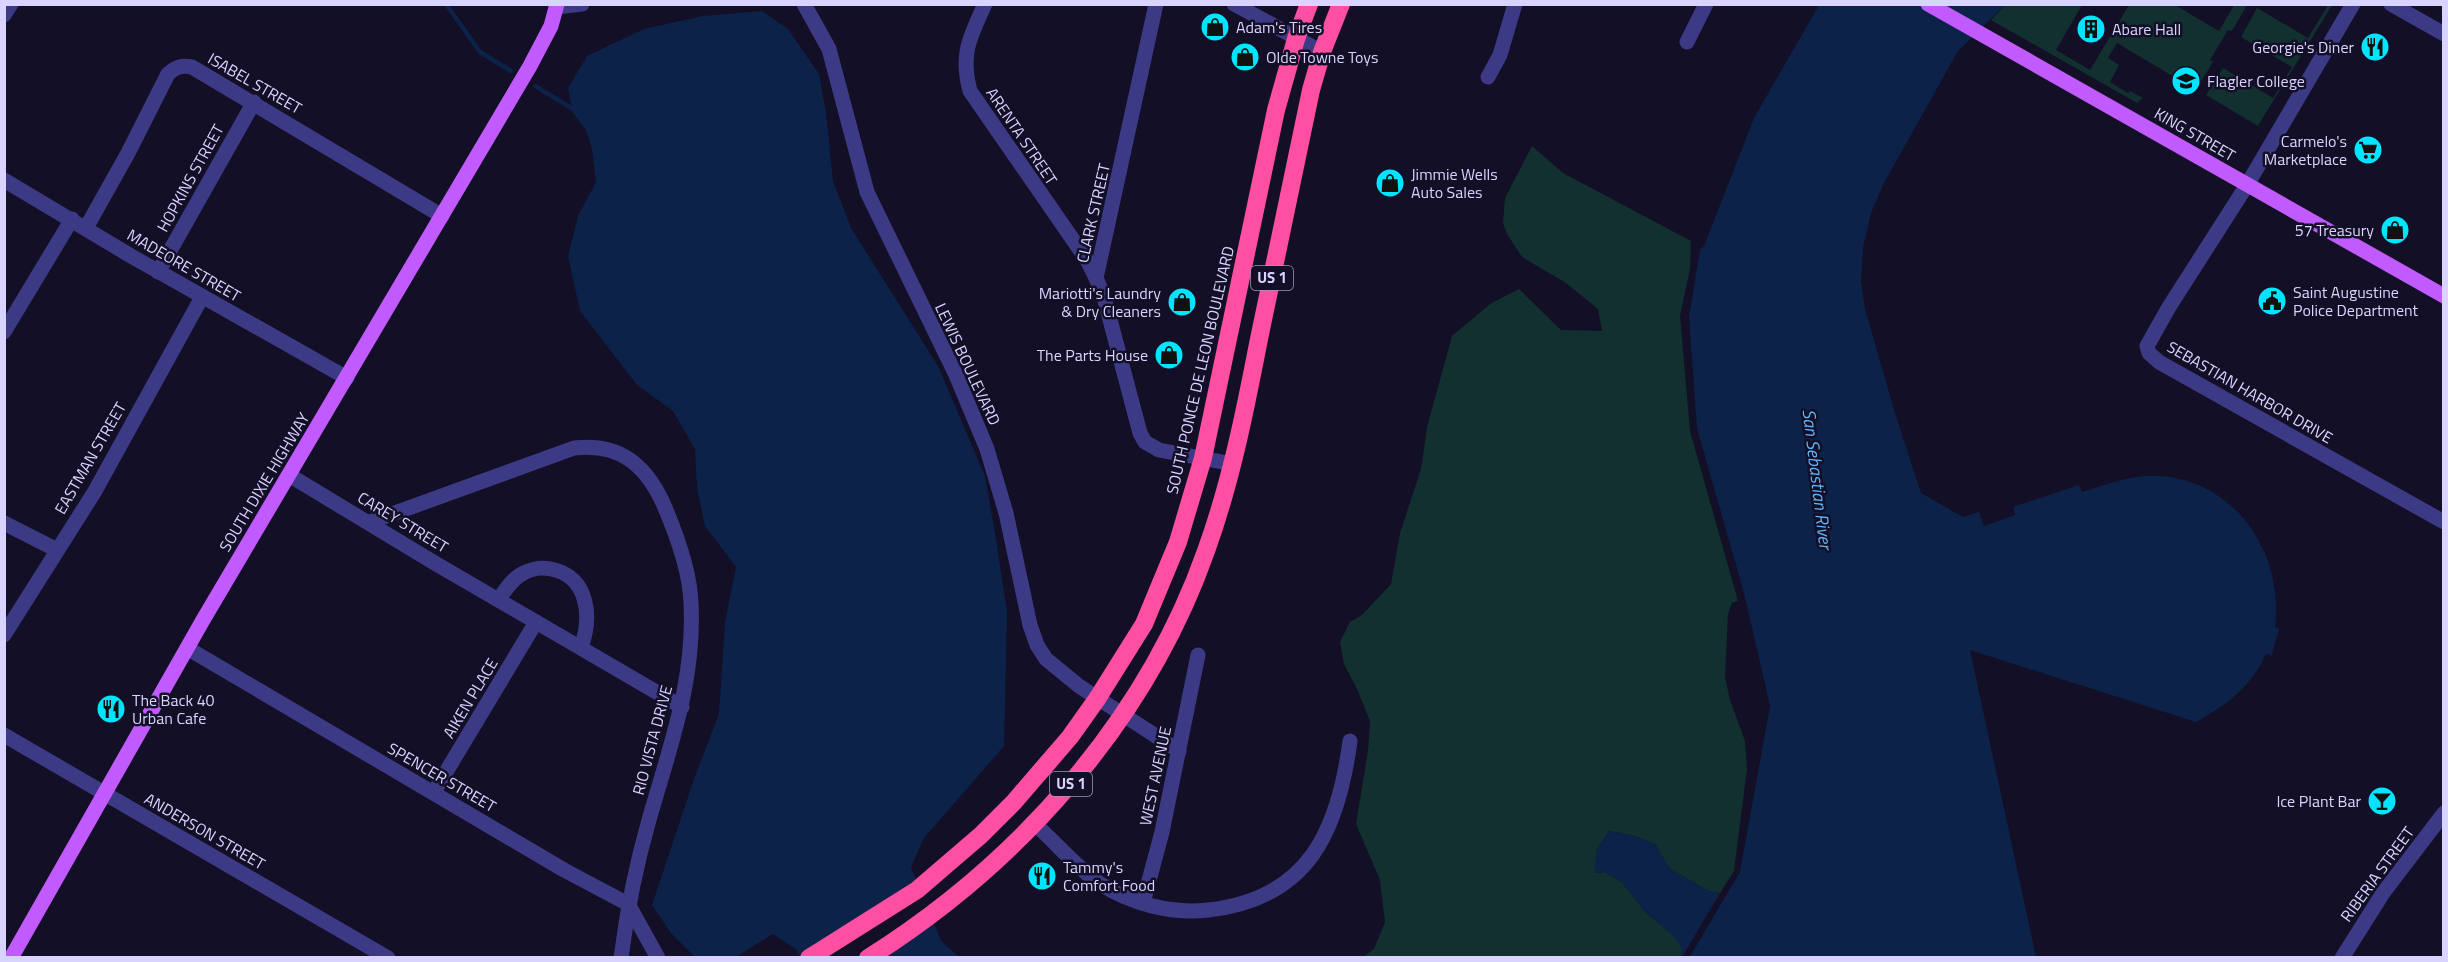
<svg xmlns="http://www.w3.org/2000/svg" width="2448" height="962" font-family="'Titillium Web',sans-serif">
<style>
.green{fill:#12302f}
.water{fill:#0c2248}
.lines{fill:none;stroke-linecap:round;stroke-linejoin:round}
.stream{stroke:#0c2248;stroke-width:4.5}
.minor{stroke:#3d3a85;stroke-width:15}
.major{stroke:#c25bff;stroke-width:15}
.highway{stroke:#ff4fa3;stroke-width:18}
.labels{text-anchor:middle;stroke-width:5;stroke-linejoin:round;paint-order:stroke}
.shield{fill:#130f26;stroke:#9e99be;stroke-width:1.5}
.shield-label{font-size:15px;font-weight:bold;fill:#d9d4ff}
.poi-label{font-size:16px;fill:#d9d4ff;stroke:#130f26;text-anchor:start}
.street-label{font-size:16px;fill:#d9d4ff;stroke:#130f26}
.water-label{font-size:18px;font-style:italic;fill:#62b6ff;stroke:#130f26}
</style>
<rect width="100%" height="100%" fill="#130f26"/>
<g class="green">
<path d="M2005,5H2082L2056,50L2090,70L2129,5H2175L2219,31L2234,5H2247L2232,31L2228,30L2210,60L2213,62L2196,90L2117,43L2108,58L2119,65L2110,82L2128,93L2130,91L2143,98L2137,103L1991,20Z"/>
<path d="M2323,5H2332L2242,152L2258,126L2206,95L2223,68L2273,98L2292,67L2241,37L2257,8L2308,38L2327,7Z"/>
<path d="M1532,146L1563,173L1691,241L1690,269L1680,316L1690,431L1738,601L1732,603L1728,614L1725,677L1730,700L1745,741L1747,769L1734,871L1720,893L1708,891L1670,869L1655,844L1635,836L1609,831L1597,849L1595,873L1605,872L1622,882L1646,913L1672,934L1682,947L1681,957H1363L1374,949L1385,922L1380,880L1356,824L1368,751L1370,721L1357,689L1344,664L1340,642L1350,622L1362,615L1391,584L1400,533L1421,469L1427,427L1452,336L1490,304L1519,289L1561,330L1602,331L1598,309L1566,283L1522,257L1507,234L1503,223L1505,198Z"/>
</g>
<g class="water">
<path d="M1819,5H2005L1958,51L1884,183L1871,213L1863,248L1861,281L1865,309L1895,413L1921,493L1963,517L1979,512L1984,526L2015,515L2013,507L2079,485L2082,492C2102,486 2122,478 2144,476C2228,471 2285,548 2275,627L2279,629L2272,655L2266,654C2251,687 2227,705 2196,722L1970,650L2036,957L1689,958L1740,872L1770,706L1744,593L1697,428L1689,317L1700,250L1704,246L1754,118Z"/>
<path d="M762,11L788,29L819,74L826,113L833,181L851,228L938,366L985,476L996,539L1007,612L1004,746L924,838L911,867L916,880L847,926L798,955L797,950L773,934L736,957H695L671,933L652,905L695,776L719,714L725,622L736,567L705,526L697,488L695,449L673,411L637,385L580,311L568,256L578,216L596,182L592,149L586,130L573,113L568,88L587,56L644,29L703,16Z"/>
<path d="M1609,831L1635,836L1655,844L1670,869L1708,891L1720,893L1682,957L1681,947L1672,934L1646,913L1622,882L1605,872L1594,873L1597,849Z"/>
<path d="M934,923L941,941L959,957L882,958Z"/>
</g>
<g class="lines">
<g class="stream">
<path d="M446,4L480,52L511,71"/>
<path d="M535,86L573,109"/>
</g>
<g class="minor">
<path d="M804,4L829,49L867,192L956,375L987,449L1006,513L1030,625L1037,645L1046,659L1079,686L1179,751"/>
<path d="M985,4C970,37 960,54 970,91L1087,260L1096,278"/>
<path d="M1156,4L1096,278L1104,297L1140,433L1145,442L1159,450L1233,464"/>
<path d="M1234,4L1322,52"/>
<path d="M2353,4L2247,185L2169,307L2147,346L2149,353L2159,362L2444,522"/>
<path d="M2391,4L2444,34"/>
<path d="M557,7L582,4"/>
<path d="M4,15L11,4"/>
<path d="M1687,42L1706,4"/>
<path d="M1488,77L1500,55L1515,4"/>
<path d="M4,180L131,256L347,378"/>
<path d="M86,228L128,153L168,74C176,67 181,65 192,67L442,216"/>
<path d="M158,272L254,102"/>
<path d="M4,332L72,219"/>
<path d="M289,475L433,562L682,707"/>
<path d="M370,522L574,448C619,443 645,464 663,503C676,533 690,570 691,603C695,681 670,746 649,820C636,865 627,911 621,958"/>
<path d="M4,523L57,550"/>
<path d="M499,599C505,590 511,581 520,575C529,569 541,567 551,569C589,576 592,618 581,647"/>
<path d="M4,635L95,491L202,297"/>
<path d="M187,648L564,870L628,904L658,958"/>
<path d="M4,735L388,958"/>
<path d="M434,792L536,622"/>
<path d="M1035,824C1056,843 1076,867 1099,883C1131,904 1171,914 1208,910C1308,899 1338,832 1350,741"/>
<path d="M1143,903L1162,832L1198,655"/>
<path d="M2342,958L2383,893L2444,813"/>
</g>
<g class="major">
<path d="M1928,4L2444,296"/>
<path d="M11,958L203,620L530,66L551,26L557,4"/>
</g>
<g class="highway">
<path d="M809,958L917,890L981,835L1014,802L1070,737L1097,699L1144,624L1178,542L1203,458L1276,110L1296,39L1309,4"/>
<path d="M868,958C1019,863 1146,721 1206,551C1231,482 1245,411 1259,339C1277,256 1294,173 1311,90L1322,52L1341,4"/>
</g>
</g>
<defs>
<g id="shop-disc" transform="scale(1.5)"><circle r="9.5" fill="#00e5ff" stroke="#130f26"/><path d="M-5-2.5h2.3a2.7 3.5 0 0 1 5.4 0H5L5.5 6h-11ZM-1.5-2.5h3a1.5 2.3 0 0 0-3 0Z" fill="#111"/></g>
<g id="building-disc" transform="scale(1.5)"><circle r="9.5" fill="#00e5ff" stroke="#130f26"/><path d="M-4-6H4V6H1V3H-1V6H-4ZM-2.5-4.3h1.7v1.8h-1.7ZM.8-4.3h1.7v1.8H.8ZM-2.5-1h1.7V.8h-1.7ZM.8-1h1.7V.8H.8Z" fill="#111"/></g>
<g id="restaurant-disc" transform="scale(1.5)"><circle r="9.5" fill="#00e5ff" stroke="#130f26"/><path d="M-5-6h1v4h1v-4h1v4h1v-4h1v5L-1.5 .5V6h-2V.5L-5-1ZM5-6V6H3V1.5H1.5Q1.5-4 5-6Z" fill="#111"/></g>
<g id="university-disc" transform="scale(1.5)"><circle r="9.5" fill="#00e5ff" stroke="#130f26"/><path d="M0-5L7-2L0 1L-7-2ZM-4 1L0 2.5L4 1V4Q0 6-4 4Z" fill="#111"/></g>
<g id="supermarket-disc" transform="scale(1.5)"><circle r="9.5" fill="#00e5ff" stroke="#130f26"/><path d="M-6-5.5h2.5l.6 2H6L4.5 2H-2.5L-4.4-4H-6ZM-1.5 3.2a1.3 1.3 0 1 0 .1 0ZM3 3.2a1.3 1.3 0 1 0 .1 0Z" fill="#111"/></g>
<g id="civic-disc" transform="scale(1.5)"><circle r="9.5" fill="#00e5ff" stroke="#130f26"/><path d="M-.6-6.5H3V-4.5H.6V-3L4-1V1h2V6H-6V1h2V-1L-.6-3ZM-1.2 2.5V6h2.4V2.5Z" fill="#111"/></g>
<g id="bar-disc" transform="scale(1.5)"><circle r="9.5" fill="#00e5ff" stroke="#130f26"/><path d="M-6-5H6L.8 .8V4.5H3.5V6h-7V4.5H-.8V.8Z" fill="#111"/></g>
</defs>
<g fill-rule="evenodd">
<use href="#shop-disc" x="1215" y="27"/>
<use href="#building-disc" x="2091" y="29"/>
<use href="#restaurant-disc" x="2375" y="47"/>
<use href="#shop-disc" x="1245" y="57"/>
<use href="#university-disc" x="2186" y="81"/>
<use href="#supermarket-disc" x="2368" y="150"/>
<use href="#shop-disc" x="1390" y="183"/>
<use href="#shop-disc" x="2395" y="230"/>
<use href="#civic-disc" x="2272" y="301"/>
<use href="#shop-disc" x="1182" y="302"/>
<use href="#shop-disc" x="1169" y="355"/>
<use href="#restaurant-disc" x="111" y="709"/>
<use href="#bar-disc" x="2382" y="801"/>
<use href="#restaurant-disc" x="1042" y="876"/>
</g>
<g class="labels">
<g class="shield">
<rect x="1251" y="266" width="42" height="24" rx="4.5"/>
<rect x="1050" y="772" width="42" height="24" rx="4.5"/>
</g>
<g class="shield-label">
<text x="1272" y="283">US 1</text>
<text x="1071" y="789">US 1</text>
</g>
<g class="poi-label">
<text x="1236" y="33">Adam's Tires</text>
<text x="2112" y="35">Abare Hall</text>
<text x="2354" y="53" text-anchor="end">Georgie's Diner</text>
<text x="1266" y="63">Olde Towne Toys</text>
<text x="2207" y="87">Flagler College</text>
<text x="2347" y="147" text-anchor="end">Carmelo's<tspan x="2347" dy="18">Marketplace</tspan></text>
<text x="1411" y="180">Jimmie Wells<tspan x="1411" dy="18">Auto Sales</tspan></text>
<text x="2374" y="236" text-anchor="end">57 Treasury</text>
<text x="2293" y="298">Saint Augustine<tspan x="2293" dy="18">Police Department</tspan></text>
<text x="1161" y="299" text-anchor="end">Mariotti's Laundry<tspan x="1161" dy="18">&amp; Dry Cleaners</tspan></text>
<text x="1148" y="361" text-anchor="end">The Parts House</text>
<text x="132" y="706">The Back 40<tspan x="132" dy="18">Urban Cafe</tspan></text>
<text x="2361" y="807" text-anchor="end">Ice Plant Bar</text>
<text x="1063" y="873">Tammy's<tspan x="1063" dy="18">Comfort Food</tspan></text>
</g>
<g class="street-label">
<text transform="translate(255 83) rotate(30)" y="6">ISABEL STREET</text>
<text transform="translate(2195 134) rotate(30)" y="6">KING STREET</text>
<text transform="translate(1022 136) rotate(56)" y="6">ARENTA STREET</text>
<text transform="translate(190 178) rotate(-61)" y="6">HOPKINS STREET</text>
<text transform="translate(1093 213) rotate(-77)" y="6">CLARK STREET</text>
<text transform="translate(184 265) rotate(30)" y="6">MADEORE STREET</text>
<text transform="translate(968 364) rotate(65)" y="6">LEWIS BOULEVARD</text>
<text transform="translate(1200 370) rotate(-77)" y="6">SOUTH PONCE DE LEON BOULEVARD</text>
<text transform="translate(2250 392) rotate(30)" y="6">SEBASTIAN HARBOR DRIVE</text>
<text transform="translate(90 458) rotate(-60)" y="6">EASTMAN STREET</text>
<text transform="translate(264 482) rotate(-59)" y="6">SOUTH DIXIE HIGHWAY</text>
<text transform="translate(403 522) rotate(31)" y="6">CAREY STREET</text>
<text transform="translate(470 698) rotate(-59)" y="6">AIKEN PLACE</text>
<text transform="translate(652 740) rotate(-75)" y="6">RIO VISTA DRIVE</text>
<text transform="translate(1155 776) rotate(-78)" y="6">WEST AVENUE</text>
<text transform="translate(442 777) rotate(30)" y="6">SPENCER STREET</text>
<text transform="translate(205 831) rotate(30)" y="6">ANDERSON STREET</text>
<text transform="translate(2377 874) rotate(-54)" y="6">RIBERIA STREET</text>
</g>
<g class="water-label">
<text transform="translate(1817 479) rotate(83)" y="6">San Sebastian River</text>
</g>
</g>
<rect width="2448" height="962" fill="none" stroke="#d9d4ff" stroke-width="12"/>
</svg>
